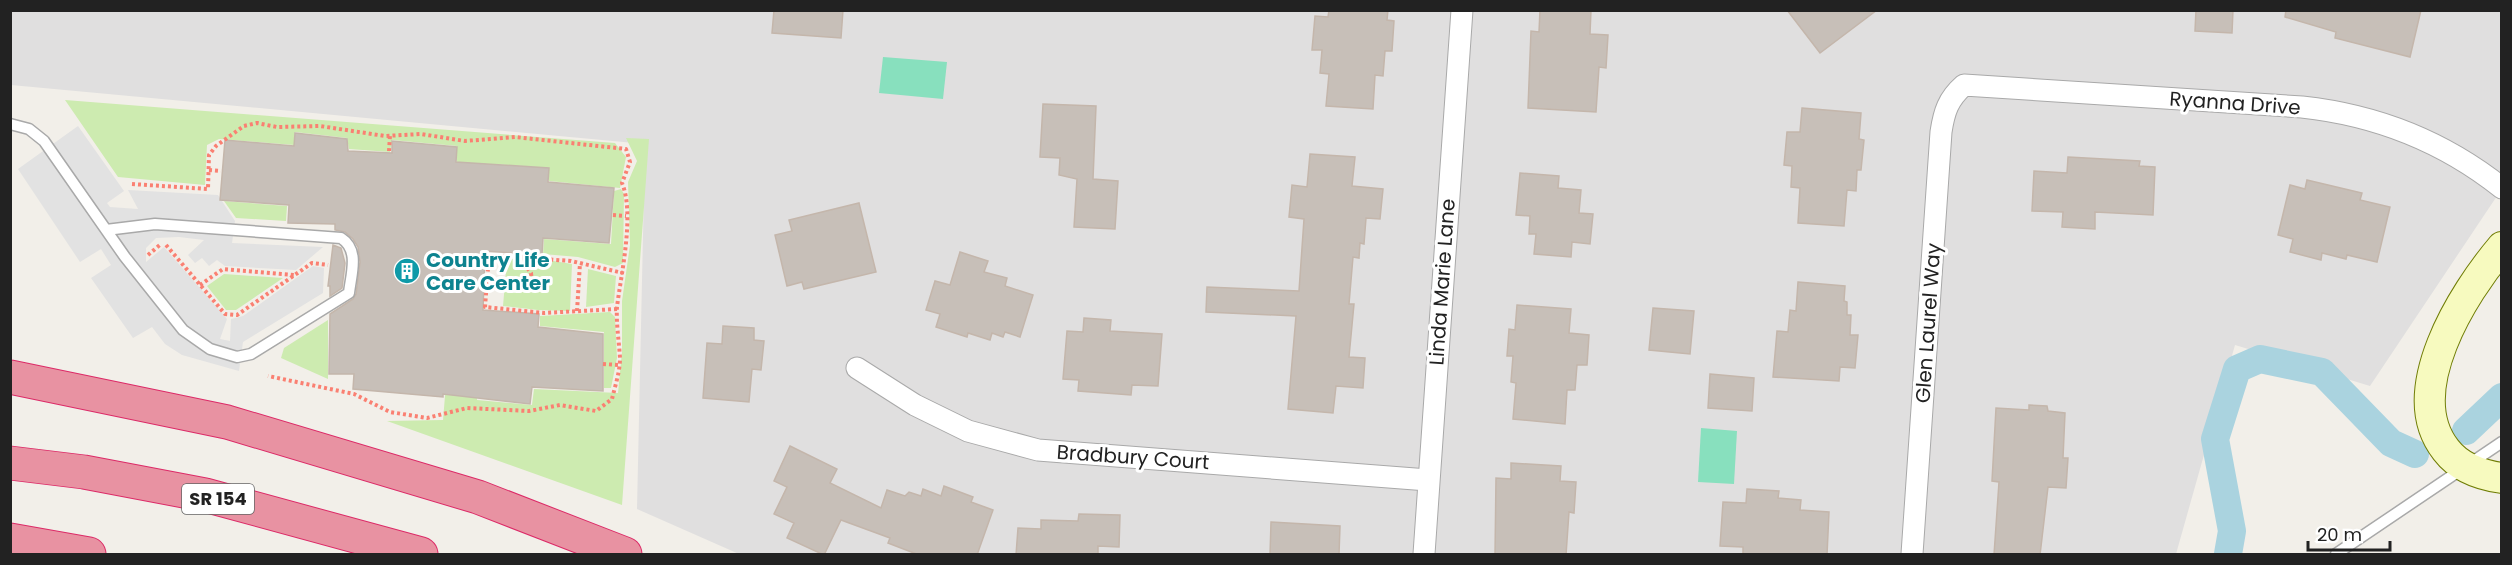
<svg xmlns="http://www.w3.org/2000/svg" width="2512" height="565" font-family="Poppins,sans-serif">
<style>
.residential{fill:#e0dfdf}
.grass{fill:#cdebb0}
.pitch{fill:#88e0be}
.parking{fill:#e2e2e2}
.lines{fill:none;stroke-linecap:round;stroke-linejoin:round}
.canal{stroke:#aad3df;stroke-width:28}
.building{fill:#c7bfb8;stroke:#c4b6ab;stroke-width:1.5}
.lane-casing{stroke:#a9a9a9;stroke-width:13}
.street-casing{stroke:#a9a9a9;stroke-width:23}
.secondary-casing{stroke:#707d05;stroke-width:32}
.highway-casing{stroke:#dc2a67;stroke-width:35}
.path{stroke:#fa8072;stroke-width:4;stroke-dasharray:3 3;stroke-linecap:butt}
.lane{stroke:#fff;stroke-width:10}
.street{stroke:#fff;stroke-width:21}
.secondary{stroke:#f7fabf;stroke-width:30}
.highway{stroke:#e892a2;stroke-width:33}
.labels{text-anchor:middle;stroke-width:6;stroke-linejoin:round;paint-order:stroke}
.shield{fill:#fff;stroke:#646464;stroke-width:1.5}
.shield-label{font-size:18px;font-weight:bold;fill:#222}
.street-label{font-size:20px;fill:#222;stroke:#fff}
.culture-label{font-size:20px;font-weight:bold;fill:#0d838f;stroke:#fff;text-anchor:start}
</style>
<rect width="100%" height="100%" fill="#f2efe9"/>
<path class="residential" d="M10,11H2501V190L2370,386L2235,345L2176,554H739L637,509L645,144L11,85Z"/>
<g class="grass">
<path d="M65,100L615,143L626,157L620,188L549,181V168L493,164L457,175V146L392,140L390,152L349,149L347,138L295,132L294,145L219,139L207,145L205,185L118,177Z"/>
<path d="M626,138L649,139L622,505L387,421L443,420L446,384L477,386V400L532,405L534,389L618,393L622,352V301L630,245L628,182L637,161Z"/>
<path d="M621,189L624,194L623,263L615,267L578,257L543,254L544,239L611,244L614,191Z"/>
<path d="M224,201L287,206L286,221L236,218Z"/>
<path d="M507,259H541L572,264L570,311L538,310L503,306Z"/>
<path d="M588,269L616,276L614,303L586,307Z"/>
<path d="M224,274L283,278L236,310H226L207,286Z"/>
<path d="M610,312L615,317L617,358L611,388H604V332L540,326V316Z"/>
<path d="M328,320V379L281,358L284,348Z"/>
</g>
<g class="pitch">
<path d="M883,57L947,62L943,99L879,93Z"/>
<path d="M1701,428L1737,431L1734,484L1698,482Z"/>
</g>
<path class="parking" d="M78,126L124,191L107,203L110,207L138,209L128,190L218,195L235,221L232,243L323,247L296,270L225,266L217,260L209,266L202,258L195,263L188,255L204,240L179,237L156,238L146,248V262L164,247L227,319L220,339L230,341L231,319L243,316L313,266L324,268L323,293L243,342L239,371L182,355L165,344L152,327L133,338L91,278L111,265L101,249L80,262L18,169Z"/>
<g class="lines">
<g class="canal">
<path d="M2466,431L2502,397"/>
<path d="M2228,554L2232,531L2215,439L2237,369L2260,359L2322,372L2391,443L2415,454"/>
</g>
</g>
<g class="building">
<path d="M774,10H843L841,38L772,33Z"/>
<path d="M1329,10H1388L1387,20L1394,21L1392,51H1385L1383,76L1375,75L1373,109L1326,106L1329,74L1320,73L1322,50H1312L1315,16L1328,17Z"/>
<path d="M1540,10H1591L1590,34L1608,35L1606,68L1599,67L1596,112L1528,108L1531,31L1539,32Z"/>
<path d="M1787,10H1877L1820,53Z"/>
<path d="M2196,10H2233L2232,33L2195,31Z"/>
<path d="M2286,10H2421L2410,57L2335,38L2336,32L2285,17Z"/>
<path d="M1043,104L1096,106L1093,179L1118,181L1115,229L1074,227L1077,179L1059,175L1060,158L1040,157Z"/>
<path d="M1802,108L1861,113L1859,139L1864,140L1861,170H1857L1856,191L1847,190L1844,226L1798,223L1800,188L1791,187L1792,166L1784,165L1787,132H1800Z"/>
<path d="M295,133L347,139L348,151L392,153V141L457,147L456,162L549,168L548,182L614,188L609,243L543,238L542,255L485,251L483,310L539,314L538,327L603,334V391L532,387L530,404L443,394V397L353,389L354,374H329L330,314L353,299L356,294L360,262L358,247L353,239L345,232L335,230V224L288,223L289,205L220,200L225,140L294,146Z"/>
<path d="M1310,154L1355,157L1352,186L1383,189L1380,219L1366,218L1364,244L1360,243L1359,258L1353,257L1349,304H1354L1349,357L1365,358L1363,388L1336,386L1333,413L1288,409L1296,316L1206,312L1207,287L1299,291L1304,219L1289,217L1292,185L1307,187Z"/>
<path d="M2068,157L2140,161L2139,166L2155,167L2153,215L2095,212V229L2062,227L2063,212L2032,211L2034,171L2067,173Z"/>
<path d="M1520,173L1559,176L1558,188L1581,190L1579,213L1593,214L1590,244L1572,242L1571,257L1534,254L1536,234H1529L1530,216L1516,215Z"/>
<path d="M2307,180L2362,193L2360,200L2390,207L2377,262L2347,255L2346,259L2322,253L2321,260L2290,252L2293,239L2278,235L2290,185L2305,189Z"/>
<path d="M859,203L876,272L804,289L802,282L787,286L775,235L792,231L789,220Z"/>
<path d="M333,245L341,248L345,263L342,288L330,296V286H328Z"/>
<path d="M960,252L988,261L984,272L1007,278L1005,286L1033,295L1020,337L1005,332L1003,337L992,333L990,340L968,333L967,337L936,327L940,314L926,310L935,281L950,285Z"/>
<path d="M1798,282L1845,286L1844,301L1847,302V315H1851L1850,335H1858L1855,368L1840,367L1839,381L1773,377L1777,331L1788,332L1790,310L1796,311Z"/>
<path d="M1517,305L1571,309L1569,333L1589,335L1587,365H1577L1575,390H1567L1565,424L1513,419L1516,383L1511,382L1513,356H1507L1509,329L1515,330Z"/>
<path d="M1653,308L1694,311L1690,354L1649,350Z"/>
<path d="M1084,318L1111,320L1110,331L1162,334L1158,386L1132,385L1131,395L1078,391L1079,380L1063,379L1067,331L1083,332Z"/>
<path d="M723,326L754,328V340L764,341L761,370L752,369L749,402L703,398L707,343L722,344Z"/>
<path d="M1710,374L1754,378L1752,411L1708,408Z"/>
<path d="M2029,405L2047,406L2048,411L2065,413L2063,458H2068L2066,488L2048,487L2040,555H1994L1999,482L1992,481L1996,408L2029,410Z"/>
<path d="M790,446L837,469L830,483L881,508L887,490L905,496L909,492L921,496L923,489L941,496L944,486L973,497L971,502L993,510L977,555H919L888,543L890,538L841,520L824,555L787,538L794,523L774,514L787,487L774,481Z"/>
<path d="M1511,463L1561,466L1560,481L1576,482L1574,513L1569,512L1566,555H1495L1496,478L1511,479Z"/>
<path d="M1747,489L1779,491L1778,498L1801,500L1800,510L1829,512L1827,555H1743V547L1720,546L1723,502L1746,503Z"/>
<path d="M1079,514L1120,515L1119,547L1098,546V555H1016L1018,528L1041,529V520L1078,521Z"/>
<path d="M1271,522L1340,526L1339,555H1270Z"/>
</g>
<g class="lines">
<g class="lane-casing">
<g id="lane">
<path d="M10,124L29,129L44,141L125,257L183,330L210,349L237,357L251,354L349,293C351,274 360,250 341,238L155,224L106,230"/>
<path d="M2336,554L2502,442"/>
</g>
</g>
<g class="street-casing">
<g id="street">
<path d="M857,368L915,405L968,431L1038,450L1428,480"/>
<path d="M1424,554L1462,10"/>
<path d="M1912,554L1941,132C1944,112 1948,99 1964,85L2302,107C2376,115 2443,141 2502,188"/>
</g>
</g>
<g class="secondary-casing">
<path id="secondary" d="M2502,247C2463,293 2400,392 2446,450C2459,467 2480,475 2502,478"/>
</g>
<g class="highway-casing">
<g id="highway">
<path d="M10,377L227,422L478,497L625,554"/>
<path d="M10,463L84,472L205,495L421,554"/>
<path d="M10,540L89,554"/>
</g>
</g>
<g class="path">
<path d="M389,151L390,135"/>
<path d="M209,170L221,171"/>
<path d="M132,184L208,189L209,155L216,146L244,126L257,123L277,127L320,126L385,136L421,134L465,141L515,137L626,149L630,162L622,183C635,214 621,274 617,307C616,324 619,341 620,358C620,372 615,386 612,399L596,411L560,405L529,411L467,408L427,418L390,412L354,394L268,376"/>
<path d="M613,215L626,216"/>
<path d="M166,245L225,314L237,315L312,263L328,265"/>
<path d="M148,255L161,244"/>
<path d="M524,257L525,265L531,273L533,289"/>
<path d="M200,285L223,269L295,275"/>
<path d="M617,309L544,313L485,307L489,255L571,261L623,273"/>
<path d="M577,311L580,263"/>
<path d="M603,364L619,365"/>
</g>
<use href="#lane" class="lane"/>
<use href="#street" class="street"/>
<use href="#secondary" class="secondary"/>
<use href="#highway" class="highway"/>
</g>
<defs>
<g id="building-disc" transform="scale(1.35)"><circle r="9.5" fill="#0f9aa8" stroke="#fff"/><path d="M-4-6H4V6H1V3H-1V6H-4ZM-2.5-4.3h1.7v1.8h-1.7ZM.8-4.3h1.7v1.8H.8ZM-2.5-1h1.7V.8h-1.7ZM.8-1h1.7V.8H.8Z" fill="#fff"/></g>
</defs>
<g fill-rule="evenodd">
<use href="#building-disc" x="407" y="271"/>
</g>
<g class="labels">
<rect class="shield" x="182" y="484" width="72" height="30" rx="4.5"/>
<g class="shield-label">
<text x="218" y="505">SR 154</text>
</g>
<g class="street-label">
<text transform="translate(2235 103) rotate(4)" y="7">Ryanna Drive</text>
<text transform="translate(1442 282) rotate(-86)" y="7">Linda Marie Lane</text>
<text transform="translate(1928 323) rotate(-86)" y="7">Glen Laurel Way</text>
<text transform="translate(1133 457) rotate(4)" y="7">Bradbury Court</text>
</g>
<g class="culture-label">
<text x="426" y="267">Country Life<tspan x="426" dy="23">Care Center</tspan></text>
</g>
</g>
<rect width="2512" height="565" fill="none" stroke="#222222" stroke-width="24"/>
<path d="M2308 541v9h82v-9" fill="none" stroke="#222222" stroke-width="3"/>
<text x="2317" y="541" font-size="18" fill="#222222" stroke="#ffffff" stroke-width="4.5" paint-order="stroke">20 m</text>
</svg>
